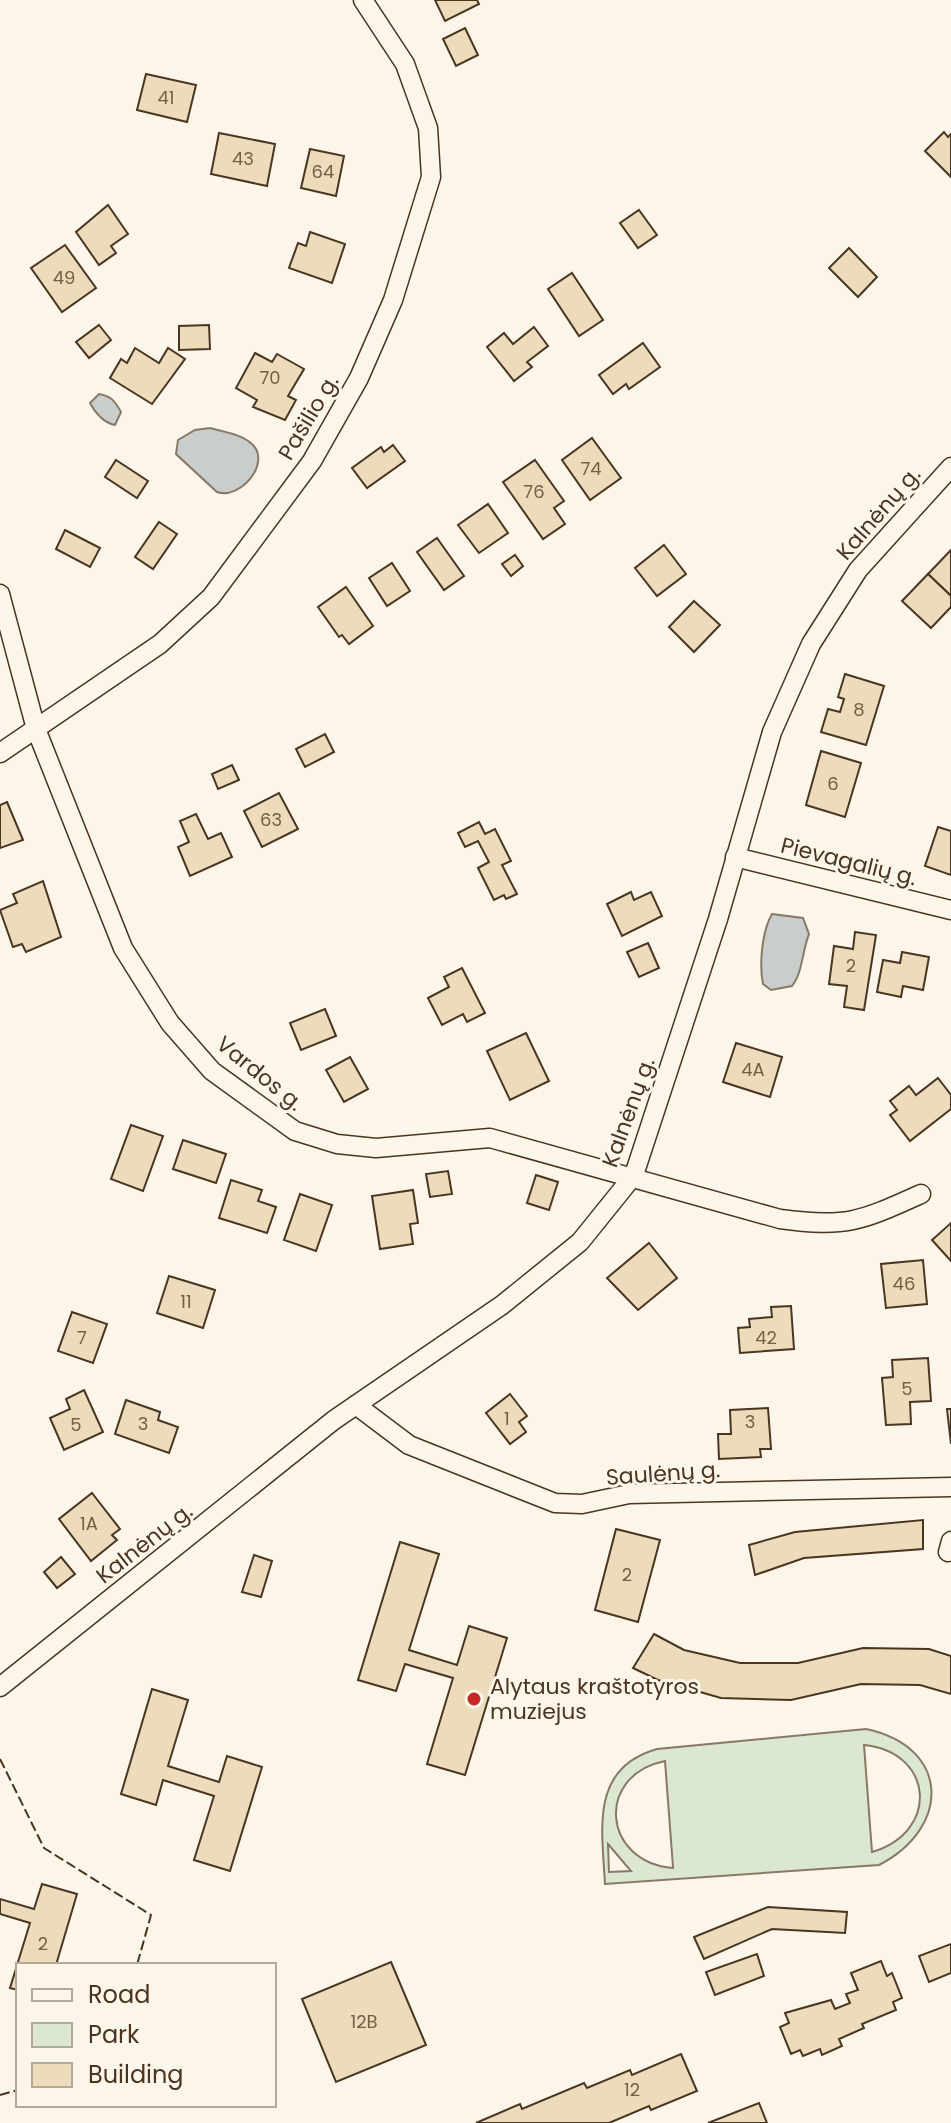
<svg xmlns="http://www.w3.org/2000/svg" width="951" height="2123" font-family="Poppins,sans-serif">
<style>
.green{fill:#dce7d0;stroke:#887966;stroke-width:2;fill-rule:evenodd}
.water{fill:#c9cecd;stroke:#887966;stroke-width:2}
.building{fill:#ecdcbc;stroke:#4a3520;stroke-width:2}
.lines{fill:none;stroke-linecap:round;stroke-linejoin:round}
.minor-casing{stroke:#4a3520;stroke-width:21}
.minor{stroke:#fbf6e9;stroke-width:18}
.fence{stroke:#4a3520;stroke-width:2;stroke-dasharray:10 4;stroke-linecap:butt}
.poi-dot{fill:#c62828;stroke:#fbf6e9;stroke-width:3}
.labels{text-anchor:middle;stroke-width:6;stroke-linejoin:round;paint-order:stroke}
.number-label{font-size:18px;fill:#725f47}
.street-label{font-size:22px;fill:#4a3520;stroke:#fbf6e9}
.poi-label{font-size:22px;fill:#4a3520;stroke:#fbf6e9;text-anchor:start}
</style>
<rect width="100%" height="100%" fill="#fbf6e9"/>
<path class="green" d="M866,1729C951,1747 951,1828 879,1865L605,1884C602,1828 590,1768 657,1749ZM864,1745C934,1752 940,1832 872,1852ZM665,1761L673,1867V1868C602,1862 595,1775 665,1761ZM608,1844L631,1871L609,1872Z"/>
<g class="water">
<path d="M99,394C111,396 115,401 121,412L115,425C104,423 95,413 90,403Z"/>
<path d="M210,428C224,432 241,434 252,444C272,463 240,500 217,492L176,454L178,440L195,430Z"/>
<path d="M772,914L803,918L809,934C802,951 803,972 792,986L771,990L763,984C759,964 762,931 772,914Z"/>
</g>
<g class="building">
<path d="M435,0H477L479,4L445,21Z"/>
<path d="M465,28L478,55L456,66L443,39Z"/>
<path d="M146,74L196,85L187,122L137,110Z"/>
<path d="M944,132L948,137L951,134V177L925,151Z"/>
<path d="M219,133L275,144L267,186L211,174Z"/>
<path d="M310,149L344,156L336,196L301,188Z"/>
<path d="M108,205L128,234L111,246L116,253L99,265L76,232Z"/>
<path d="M639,210L657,235L638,248L620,223Z"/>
<path d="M310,232L345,244L332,283L289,268L298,243L306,246Z"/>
<path d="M65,245L96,288L62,312L31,268Z"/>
<path d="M849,248L877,277L858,297L829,268Z"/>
<path d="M572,273L603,320L579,336L548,289Z"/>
<path d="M99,325L111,340L89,358L76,342Z"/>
<path d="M209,325L210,349L179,350V326Z"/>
<path d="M534,327L548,346L527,362L532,367L514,381L487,347L504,333L513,344Z"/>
<path d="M643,343L660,367L629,389L626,384L613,394L599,375Z"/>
<path d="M135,348L159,363L168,348L185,359L152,404L110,378L121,359L127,363Z"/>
<path d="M255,353L272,362L277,354L304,369L288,396L296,400L285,420L253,407L257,400L236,388Z"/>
<path d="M592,438L621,478L590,500L562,460Z"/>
<path d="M393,445L405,461L367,488L352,468L381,447L384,452Z"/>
<path d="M116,460L148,481L137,498L105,477Z"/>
<path d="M535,460L564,501L554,508L565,524L543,539L503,482Z"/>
<path d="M488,504L508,533L479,553L458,525Z"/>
<path d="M159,522L177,534L153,569L135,557Z"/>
<path d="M65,530L100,548L90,567L56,549Z"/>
<path d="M437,538L464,576L444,590L417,552Z"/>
<path d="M664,545L686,574L657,596L635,568Z"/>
<path d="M951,550V596L928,574Z"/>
<path d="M515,555L523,566L511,576L502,564Z"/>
<path d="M392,563L410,591L387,606L369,578Z"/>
<path d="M928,574L951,596V607L931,628L902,601Z"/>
<path d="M346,587L373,626L349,644L342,635L339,637L318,607Z"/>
<path d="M694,601L720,625L694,652L669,627Z"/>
<path d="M845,674L884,686L866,745L821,732L828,709L840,712L844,699L838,697Z"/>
<path d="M325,734L334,752L305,767L296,749Z"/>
<path d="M821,751L861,763L845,817L806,805Z"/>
<path d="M232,765L239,780L218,789L212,774Z"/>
<path d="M279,793L298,829L262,847L244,811Z"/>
<path d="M7,802L23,840L0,848V805Z"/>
<path d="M196,814L208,839L221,833L232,857L190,876L178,847L189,842L180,821Z"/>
<path d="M479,822L485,834L495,829L511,861L502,865L517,894L506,899L504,895L494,900L478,868L489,862L478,841L465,847L458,833Z"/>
<path d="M938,827L951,831V875L925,866Z"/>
<path d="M43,881L61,937L26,952L22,944L13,947L0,910L17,903L13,894Z"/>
<path d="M631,892L634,900L651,892L662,916L622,936L607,904Z"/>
<path d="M855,932L876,935L864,1010L844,1007L847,986L829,984L834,946L853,949Z"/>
<path d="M648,943L659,968L639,977L627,952Z"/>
<path d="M902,952L929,957L923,990L903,986L901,997L877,992L883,960L900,963Z"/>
<path d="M462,968L485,1013L467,1022L463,1014L442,1025L428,998L449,987L444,977Z"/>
<path d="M325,1009L336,1036L301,1050L290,1023Z"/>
<path d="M526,1033L549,1081L510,1100L487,1051Z"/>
<path d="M736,1043L782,1057L770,1097L723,1082Z"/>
<path d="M350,1057L368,1089L344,1102L326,1070Z"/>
<path d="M938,1078L951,1095V1109L910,1141L890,1115L897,1110L890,1101L909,1086L916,1095Z"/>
<path d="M131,1125L163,1136L143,1191L111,1179Z"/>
<path d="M183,1140L226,1154L216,1183L173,1169Z"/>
<path d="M448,1171L452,1194L430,1197L426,1174Z"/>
<path d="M536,1175L558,1182L549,1210L527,1203Z"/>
<path d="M231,1180L262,1190L258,1201L276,1207L267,1233L219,1218Z"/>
<path d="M413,1190L418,1223L410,1224L413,1244L380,1249L372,1196Z"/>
<path d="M300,1194L332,1205L316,1251L284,1240Z"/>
<path d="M951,1223V1261L932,1240Z"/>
<path d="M649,1243L677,1278L638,1310L607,1278Z"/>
<path d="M923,1260L927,1304L886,1308L881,1264Z"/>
<path d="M169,1276L215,1290L203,1328L157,1313Z"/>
<path d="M791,1306L794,1349L740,1353L738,1328L750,1327L749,1319L772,1317L771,1307Z"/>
<path d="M72,1312L107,1324L93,1363L58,1351Z"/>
<path d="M928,1358L931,1401L910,1402L911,1424L886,1425L882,1378L893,1377L892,1360Z"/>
<path d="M84,1390L103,1432L64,1450L50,1418L70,1409L66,1399Z"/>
<path d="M510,1394L527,1416L519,1422L526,1432L510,1444L486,1413Z"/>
<path d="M126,1400L160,1412L158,1420L178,1427L169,1453L115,1434Z"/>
<path d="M768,1408L771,1449H760L761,1457L719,1459L718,1434H731L730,1410Z"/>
<path d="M947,1409H951V1444Z"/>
<path d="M92,1493L120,1529L112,1535L117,1540L91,1561L59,1519Z"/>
<path d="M923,1520V1549L804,1558L755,1575L749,1545L795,1532Z"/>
<path d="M616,1529L660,1540L638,1622L595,1610Z"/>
<path d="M400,1542L439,1554L409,1650L457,1665L469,1626L507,1638L465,1775L427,1764L453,1678L405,1664L396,1691L358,1680Z"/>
<path d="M254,1555L272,1561L261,1597L242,1592Z"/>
<path d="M61,1557L75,1574L57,1588L44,1572Z"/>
<path d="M654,1634L684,1650L740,1663H798L863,1648L929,1649L951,1656V1694L920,1685L861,1684L791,1700L721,1698L658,1680L633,1668Z"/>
<path d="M152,1689L188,1700L168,1766L219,1782L227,1756L262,1767L230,1871L194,1860L214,1796L163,1780L156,1805L121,1794Z"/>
<path d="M42,1884L77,1894L56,1965H18V1990L10,1988L30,1923L0,1914V1899L34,1909Z"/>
<path d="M768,1907L847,1912L845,1933L772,1929L704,1959L694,1937Z"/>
<path d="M951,1944V1973L929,1982L919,1956Z"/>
<path d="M757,1954L764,1976L715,1995L706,1972Z"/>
<path d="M881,1961L887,1976L892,1973L902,1998L893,2002L896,2010L862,2024L864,2028L839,2039L842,2046L822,2055L820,2049L803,2056L800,2050L791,2054L780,2027L789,2023L785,2013L831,2000L835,2009L850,2003L846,1994L858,1990L851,1973Z"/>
<path d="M391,1962L426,2045L336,2082L302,1999Z"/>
<path d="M681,2054L697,2091L651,2110L649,2106L609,2123H476L520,2104L522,2109L584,2083L587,2088L630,2070L632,2075Z"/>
<path d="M759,2103L767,2123H708Z"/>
</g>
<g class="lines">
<g class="minor-casing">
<g id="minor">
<path d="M0,594L36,729L123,948L170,1023L212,1071L295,1131L337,1144L376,1148L490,1138L780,1219C847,1228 861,1221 921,1194"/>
<path d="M0,753L160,644L211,597L312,461L359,378L393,300L431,177L428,128L405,64L363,0"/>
<path d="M735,857L951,910"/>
<path d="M356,1405L409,1445L555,1503L582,1504L629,1494L951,1487"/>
<path d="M948,1552L951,1541"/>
<path d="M0,1687L334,1420L502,1305L580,1242L634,1175L718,919L772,732L811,644L858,570L951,467"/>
</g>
</g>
<use href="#minor" class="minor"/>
<g class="fence">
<path d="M0,1759L44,1848L151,1915L137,1965"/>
<path d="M0,2095L18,2090"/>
</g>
</g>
<circle class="poi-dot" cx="474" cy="1699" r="8"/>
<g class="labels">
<g class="number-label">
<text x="166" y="104">41</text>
<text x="243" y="165">43</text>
<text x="323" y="178">64</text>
<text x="64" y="284">49</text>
<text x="270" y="384">70</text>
<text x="591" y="475">74</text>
<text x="534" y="498">76</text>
<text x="859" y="716">8</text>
<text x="833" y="790">6</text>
<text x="271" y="826">63</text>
<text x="851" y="972">2</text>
<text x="753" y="1076">4A</text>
<text x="904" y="1290">46</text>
<text x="186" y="1308">11</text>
<text x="82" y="1344">7</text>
<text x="766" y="1344">42</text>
<text x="907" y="1395">5</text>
<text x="507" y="1425">1</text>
<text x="750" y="1428">3</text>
<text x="143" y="1430">3</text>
<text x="76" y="1431">5</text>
<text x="89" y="1530">1A</text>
<text x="627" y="1581">2</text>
<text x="43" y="1950">2</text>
<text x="364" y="2028">12B</text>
<text x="632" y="2096">12</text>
</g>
<g class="street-label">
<text transform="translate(308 417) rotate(-59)" y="8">Pašilio g.</text>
<text transform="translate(878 513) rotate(-49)" y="8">Kalnėnų g.</text>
<text transform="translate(849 861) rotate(14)" y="8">Pievagalių g.</text>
<text transform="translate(260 1073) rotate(39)" y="8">Vardos g.</text>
<text transform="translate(628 1112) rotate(-70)" y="8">Kalnėnų g.</text>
<text transform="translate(663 1473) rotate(-4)" y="8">Saulėnų g.</text>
<text transform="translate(144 1543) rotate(-38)" y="8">Kalnėnų g.</text>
</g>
<g class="poi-label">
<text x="490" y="1694">Alytaus kraštotyros<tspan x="490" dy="25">muziejus</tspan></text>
</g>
</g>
<rect x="16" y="1963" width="260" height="144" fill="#fbf6e9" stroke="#b4a999" stroke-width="2"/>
<rect x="32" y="1989" width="40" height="12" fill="#fbf6e9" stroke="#b4a999" stroke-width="2"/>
<text x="88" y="2003" font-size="24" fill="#4a3520">Road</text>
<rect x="32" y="2023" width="40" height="24" fill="#dce7d0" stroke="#b4a999" stroke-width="2"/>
<text x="88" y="2043" font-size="24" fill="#4a3520">Park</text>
<rect x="32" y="2063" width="40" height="24" fill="#ecdcbc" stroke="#b4a999" stroke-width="2"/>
<text x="88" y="2083" font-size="24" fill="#4a3520">Building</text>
</svg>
